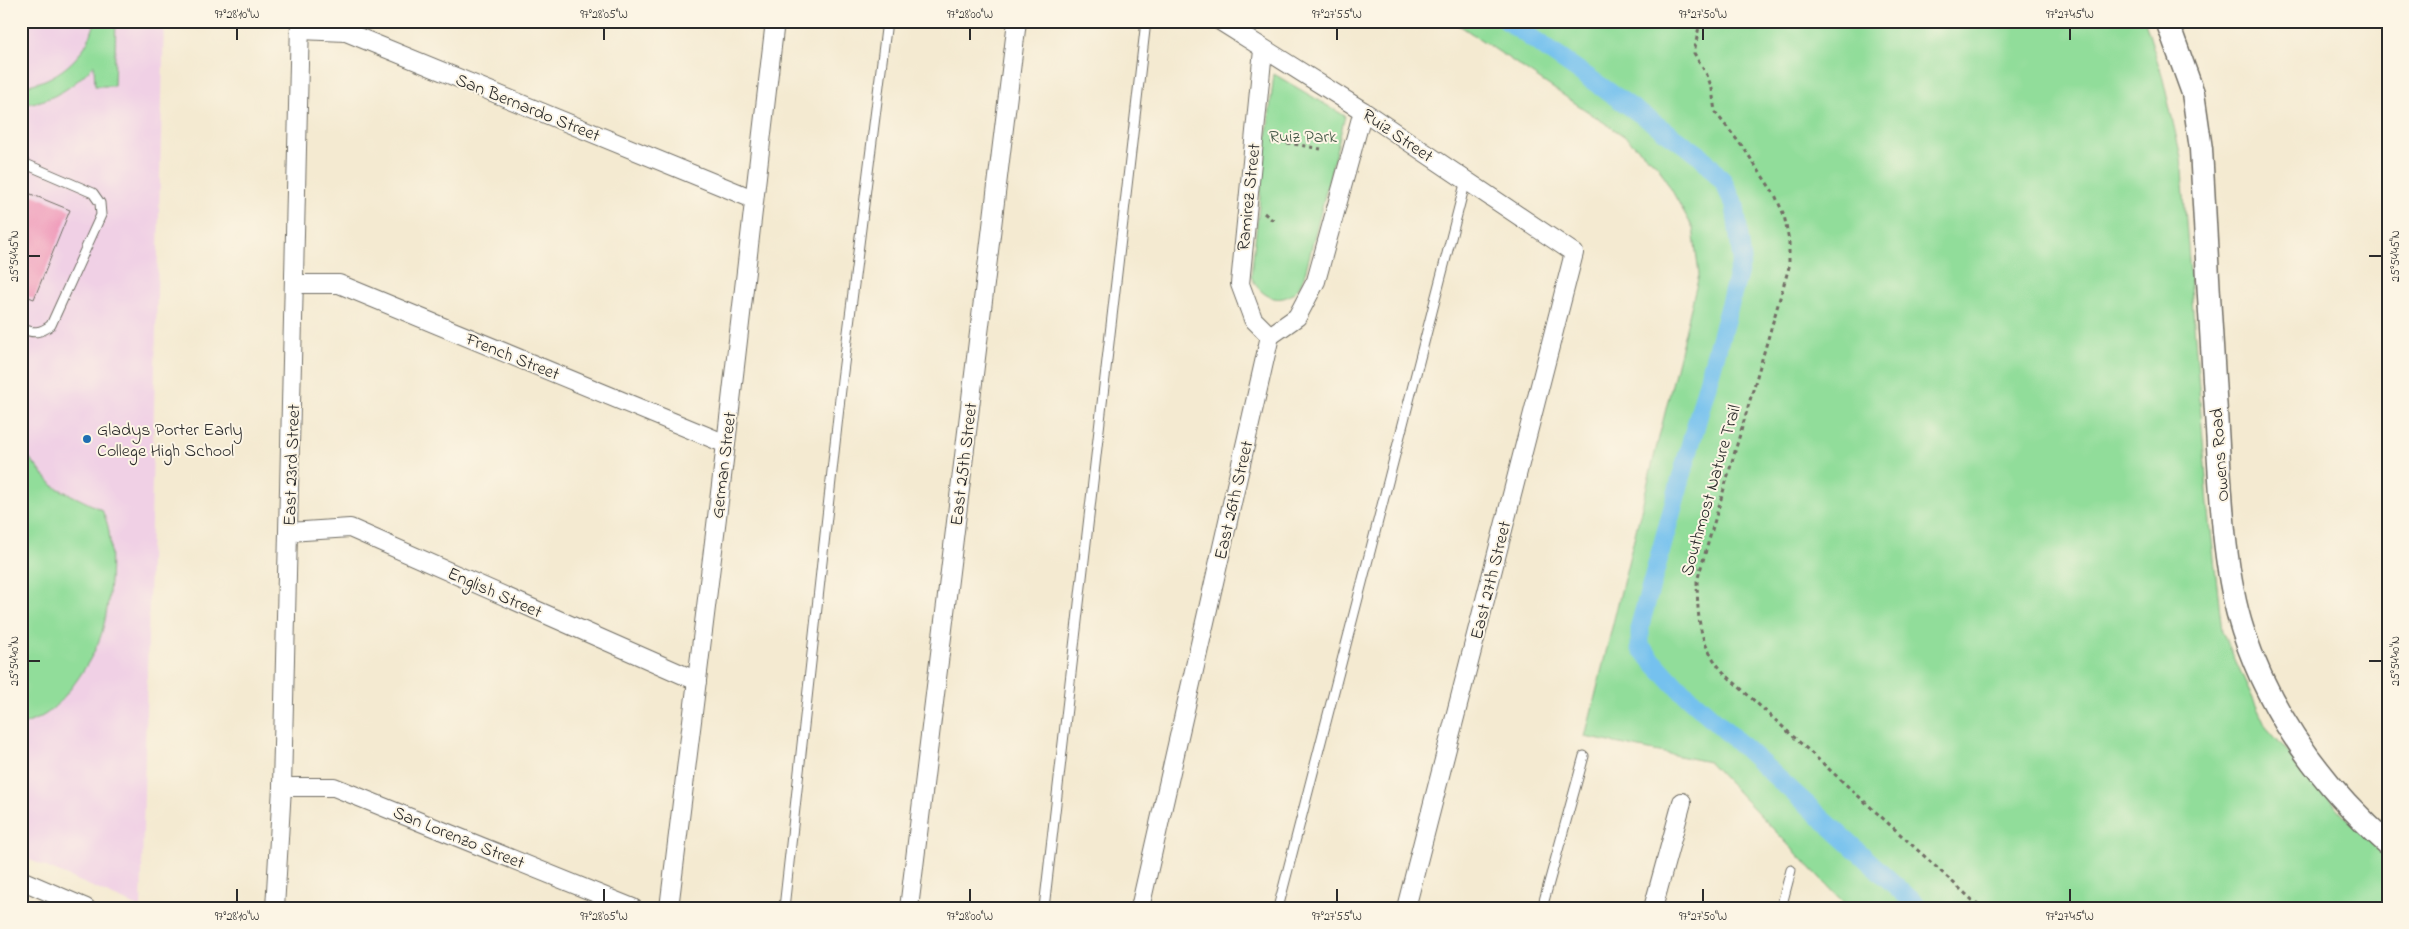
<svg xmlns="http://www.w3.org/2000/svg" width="2409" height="929" font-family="'Indie Flower',sans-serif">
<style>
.built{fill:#f0d0e5}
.green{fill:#91dd9a;stroke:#5e8462}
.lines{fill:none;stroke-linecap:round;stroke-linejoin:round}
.canal{stroke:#75c1ee;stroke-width:19}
.building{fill:#ef9aba}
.service-casing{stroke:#716e65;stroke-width:11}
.minor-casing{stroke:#716e65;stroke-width:20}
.tertiary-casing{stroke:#716e65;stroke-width:25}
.path{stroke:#716e65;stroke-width:3;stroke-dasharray:4 4;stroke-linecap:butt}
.service{stroke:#fff;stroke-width:9}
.minor{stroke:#fff;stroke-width:18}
.tertiary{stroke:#fff;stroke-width:22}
.ticks{fill:none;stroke:#2b2b2b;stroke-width:2}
.poi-dot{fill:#1f6fb2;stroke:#fcf5e5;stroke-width:2}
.labels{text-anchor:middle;stroke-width:4;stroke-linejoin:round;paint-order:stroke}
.street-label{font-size:18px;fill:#2b2b2b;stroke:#fcf5e5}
.park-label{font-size:18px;fill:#445847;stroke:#fcf5e5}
.poi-label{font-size:18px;fill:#2b2b2b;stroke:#fcf5e5;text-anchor:start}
.neatline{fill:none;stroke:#2b2b2b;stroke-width:2}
.ticks-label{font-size:12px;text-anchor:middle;fill:#2b2b2b}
</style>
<rect width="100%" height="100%" fill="#fcf5e5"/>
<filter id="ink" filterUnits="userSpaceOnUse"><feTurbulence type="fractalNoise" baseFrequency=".02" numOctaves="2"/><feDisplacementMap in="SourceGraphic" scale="10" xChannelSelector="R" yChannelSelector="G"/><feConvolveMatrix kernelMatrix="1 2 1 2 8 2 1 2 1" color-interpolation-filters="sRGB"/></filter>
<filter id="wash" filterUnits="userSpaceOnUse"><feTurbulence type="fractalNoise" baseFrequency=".0096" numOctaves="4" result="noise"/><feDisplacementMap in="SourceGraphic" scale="20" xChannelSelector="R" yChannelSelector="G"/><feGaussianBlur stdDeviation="1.12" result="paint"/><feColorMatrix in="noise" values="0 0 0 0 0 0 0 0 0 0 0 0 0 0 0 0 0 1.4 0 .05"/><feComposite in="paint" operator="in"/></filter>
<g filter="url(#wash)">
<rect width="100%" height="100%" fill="#f4ead1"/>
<path class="built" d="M21,21H164L141,908L21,856Z"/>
<g class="green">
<path d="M95,21H116L114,86H95L94,65C74,86 52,103 21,104V86C55,83 88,56 95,21Z"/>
<path d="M1453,21H2145L2163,79L2181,157L2208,504L2222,631L2266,727L2344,815L2388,856V908H1849L1709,762L1585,737L1699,275L1693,228L1658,166L1624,136Z"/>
<path d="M1274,74L1345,116L1308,262C1306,269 1304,279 1300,285C1284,309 1260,298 1251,276Z"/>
<path d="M21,448L53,486L102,510C105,517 108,524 109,532C113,559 110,605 102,632C95,657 67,699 46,714C39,719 29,722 21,726Z"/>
</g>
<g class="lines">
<path class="canal" d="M1507,21L1701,156L1723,181L1735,206L1742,260L1640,625V647L1669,679L1920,908"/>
</g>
<g id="blocks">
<path class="building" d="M21,190L70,210L34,299L21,294Z"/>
</g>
</g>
<g filter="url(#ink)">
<use href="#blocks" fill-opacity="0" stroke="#716e65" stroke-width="1"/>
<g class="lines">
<g class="service-casing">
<g id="service">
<path d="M21,162L93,193L100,203L101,215L51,325C41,333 33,334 21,328"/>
<path d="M784,908L842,380L887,21"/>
<path d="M1044,908L1146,21"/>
<path d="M1278,908L1466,180"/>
<path d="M1542,908L1584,756"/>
<path d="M1781,908L1791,870"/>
</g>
</g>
<g class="minor-casing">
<g id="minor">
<path d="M1220,21L1363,111L1574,253L1406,908"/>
<path d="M300,30L346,32L753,199"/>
<path d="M1263,50L1240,284L1253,319L1270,336"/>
<path d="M296,284H339L726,444"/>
<path d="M289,532L350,528L697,681"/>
<path d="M282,787H334L633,908"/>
<path d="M21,880L86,908"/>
<path d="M275,908L282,787L300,21"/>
<path d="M669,908L726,444L775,21"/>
<path d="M909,908L1017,21"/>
<path d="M1140,908L1270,336L1297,317L1316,281L1363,111"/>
<path d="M1653,908L1682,802"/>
</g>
</g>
<g class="tertiary-casing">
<path id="tertiary" d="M2167,21L2193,93L2201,149C2206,242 2211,336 2217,429C2221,493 2223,570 2243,631C2271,716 2322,785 2388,844"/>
</g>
<g class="path">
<path d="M1700,21L1694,53L1707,75L1712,89L1715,112L1745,150L1775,195L1784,215L1789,241V267L1697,581C1698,620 1698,645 1726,675L1981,908"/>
<path d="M1271,143L1277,141L1321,149"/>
<path d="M1264,213L1276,223"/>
</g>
<use href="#service" class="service"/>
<use href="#minor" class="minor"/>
<use href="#tertiary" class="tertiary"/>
</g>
</g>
<path class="ticks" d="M237,28V40M604,28V40M970,28V40M1337,28V40M1703,28V40M2070,28V40M28,256H40M2369,256H2382M28,661H40M2369,661H2382M237,889V902M604,889V902M970,889V902M1337,889V902M1703,889V902M2070,889V902"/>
<circle class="poi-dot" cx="87" cy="439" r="5"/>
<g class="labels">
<g class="street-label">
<text transform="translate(528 107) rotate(22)" y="6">San Bernardo Street</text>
<text transform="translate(1398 135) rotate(34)" y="6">Ruiz Street</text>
<text transform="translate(1248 197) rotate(-84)" y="6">Ramirez Street</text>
<text transform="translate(513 356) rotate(22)" y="6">French Street</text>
<text transform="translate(2219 455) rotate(-94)" y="6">Owens Road</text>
<text transform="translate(963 464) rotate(-83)" y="6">East 25th Street</text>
<text transform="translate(291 465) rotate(-88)" y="6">East 23rd Street</text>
<text transform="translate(723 465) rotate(-83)" y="6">German Street</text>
<text transform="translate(1710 490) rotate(-74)" y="6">Southmost Nature Trail</text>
<text transform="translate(1233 500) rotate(-77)" y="6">East 26th Street</text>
<text transform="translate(1490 580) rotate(-76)" y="6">East 27th Street</text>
<text transform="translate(495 592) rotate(24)" y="6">English Street</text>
<text transform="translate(459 837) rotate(22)" y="6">San Lorenzo Street</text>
</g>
<g class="park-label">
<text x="1303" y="142">Ruiz Park</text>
</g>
<g class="poi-label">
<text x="97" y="435">Gladys Porter Early<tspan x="97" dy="21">College High School</tspan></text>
</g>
</g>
<rect width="2409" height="929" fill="none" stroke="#fcf5e5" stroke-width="55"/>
<rect x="28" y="28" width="2354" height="874" class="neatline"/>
<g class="ticks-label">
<text x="237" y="18">97°28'10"W</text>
<text x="604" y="18">97°28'05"W</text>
<text x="970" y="18">97°28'00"W</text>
<text x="1337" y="18">97°27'55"W</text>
<text x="1703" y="18">97°27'50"W</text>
<text x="2070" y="18">97°27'45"W</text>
<text transform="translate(14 256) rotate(-90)" y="4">25°54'45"N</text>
<text transform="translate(2395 256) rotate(-90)" y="4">25°54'45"N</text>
<text transform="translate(14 661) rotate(-90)" y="4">25°54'40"N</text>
<text transform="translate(2395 661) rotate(-90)" y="4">25°54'40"N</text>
<text x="237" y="920">97°28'10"W</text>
<text x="604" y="920">97°28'05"W</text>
<text x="970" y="920">97°28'00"W</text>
<text x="1337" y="920">97°27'55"W</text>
<text x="1703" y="920">97°27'50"W</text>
<text x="2070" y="920">97°27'45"W</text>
</g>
</svg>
